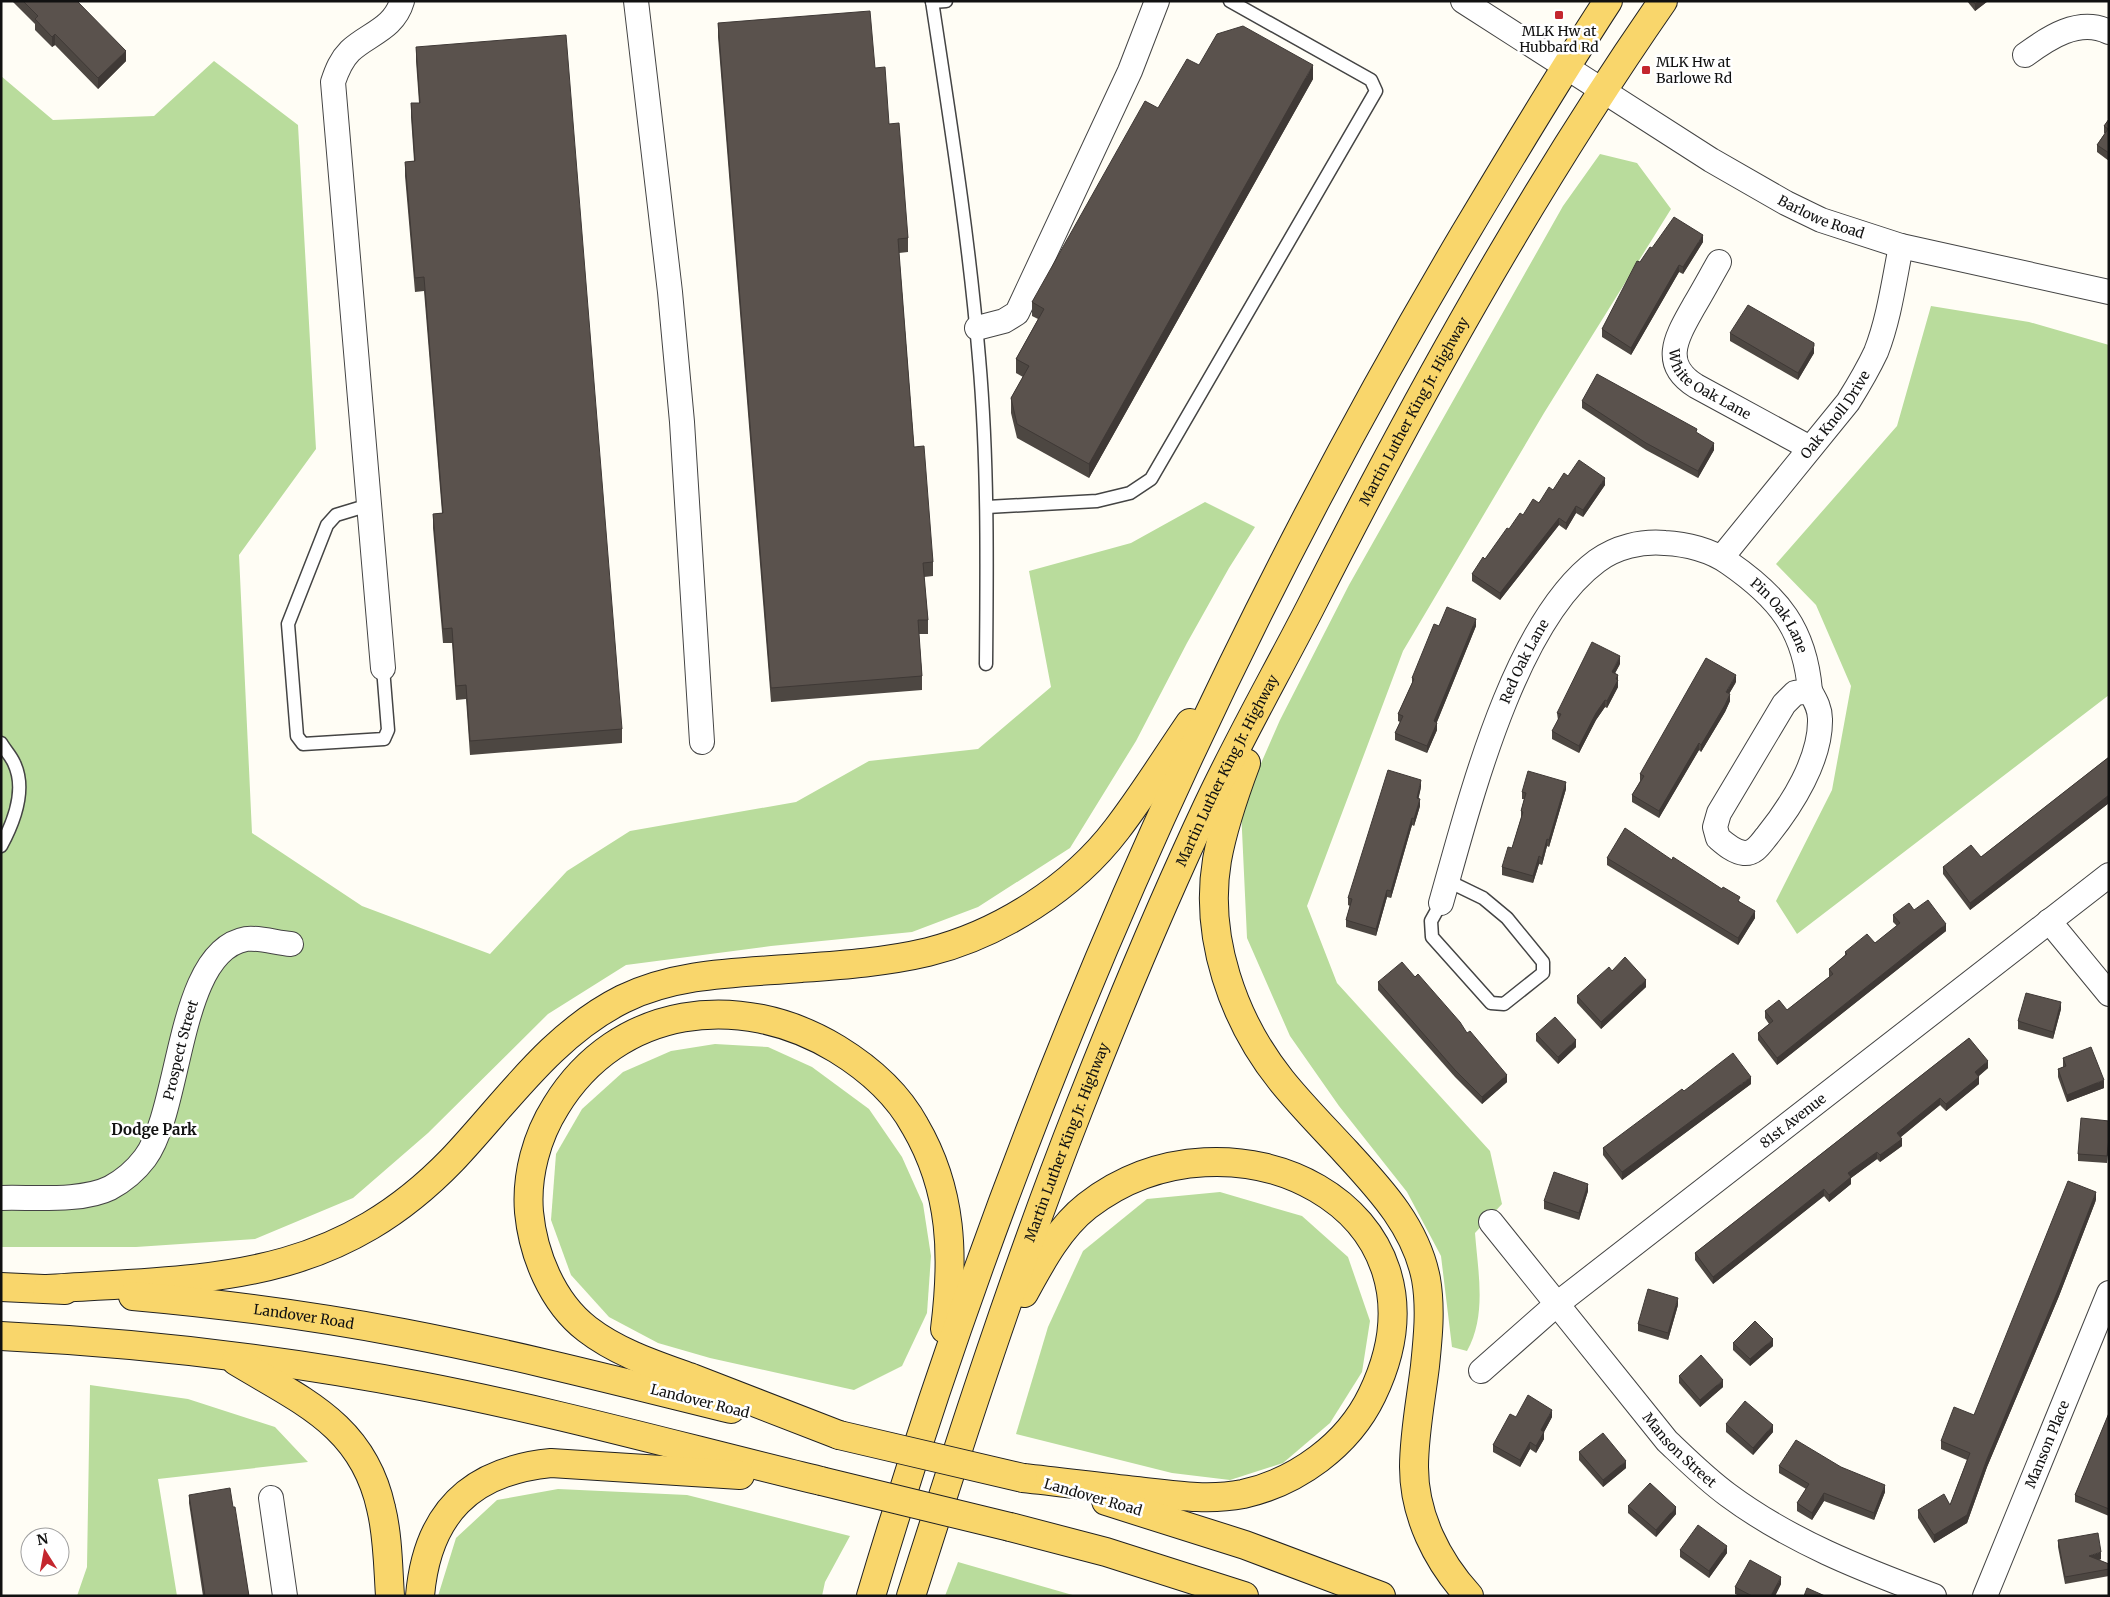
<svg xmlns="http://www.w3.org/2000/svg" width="2110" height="1597" font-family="Merriweather,serif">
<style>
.forest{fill:#b9dc9c}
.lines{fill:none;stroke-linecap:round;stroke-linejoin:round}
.service-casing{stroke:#444;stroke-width:15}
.minor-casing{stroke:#444;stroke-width:26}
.primary-casing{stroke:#222;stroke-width:30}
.service{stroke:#fff;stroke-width:12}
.minor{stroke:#fff;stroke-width:24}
.primary{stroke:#f9d66b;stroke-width:28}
.primary-bridge-casing{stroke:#222;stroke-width:30;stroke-linecap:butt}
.primary-bridge{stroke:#f9d66b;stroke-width:28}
.wall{fill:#4d4742}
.shaded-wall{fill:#3f3936}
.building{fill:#5a524d;stroke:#3f3936}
.poi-dot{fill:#c4262e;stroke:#fff;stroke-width:2}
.labels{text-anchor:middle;stroke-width:5;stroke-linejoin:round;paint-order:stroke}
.poi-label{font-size:14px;fill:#111;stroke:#fff}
.street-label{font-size:14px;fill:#111;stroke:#fff}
.neighbourhood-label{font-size:15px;font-weight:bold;fill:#111;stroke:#fff}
</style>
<rect width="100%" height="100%" fill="#fffdf5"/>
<g class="forest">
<path d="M214,61L298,125L316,449L239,555L252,833L362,906L490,954L567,871L630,831L796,802L869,761L978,749L1051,687L1029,571L1131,543L1205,502L1255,527L1229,568L1187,643L1136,741L1070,848L978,907L912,932L771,946L626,965L548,1014L428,1133L353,1198L255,1239L136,1247H1V76L53,120L154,116Z"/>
<path d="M1600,154L1637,163L1671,209L1544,413L1403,651L1307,906L1337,983L1490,1151L1502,1204L1475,1233C1478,1272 1487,1316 1467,1351L1452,1347L1441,1256L1407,1192L1339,1106L1290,1036L1247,938L1241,809L1280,720L1349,585L1563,206Z"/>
<path d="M1931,306L2029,322L2109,345V695L1797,934L1776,901L1832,790L1851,686L1816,605L1776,564L1897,426Z"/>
<path d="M715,1044L768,1047L812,1067L869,1109L902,1157L923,1204L931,1256L927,1313L902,1366L854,1390L710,1358L658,1343L609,1317L571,1275L551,1220L556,1154L582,1109L623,1072L671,1051Z"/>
<path d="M1220,1192L1302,1216L1348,1257L1370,1321L1362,1372L1330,1423L1283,1463L1230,1480L1172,1473L1016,1434L1048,1327L1083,1251L1147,1199Z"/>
<path d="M90,1385L188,1399L275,1427L308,1462L158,1479L177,1596H77L87,1567Z"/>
<path d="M558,1489L687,1495L850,1536L825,1582L822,1596H438L456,1538L497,1500Z"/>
<path d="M958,1562L1076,1596H945Z"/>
</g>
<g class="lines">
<g class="service-casing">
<g id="service">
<path d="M932,1C950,120 969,238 979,358C988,460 987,562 986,664"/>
<path d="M932,2L946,1"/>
<path d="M369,505L336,515L327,525L288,624L297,736L303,744L384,739L388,730L383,668"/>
<path d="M987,507L1097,501L1130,493L1151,479L1376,91L1371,80L1230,1"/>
<path d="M1,743C5,750 11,756 14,763C27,790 14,822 1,846"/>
<path d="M1441,903L1431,921L1432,937L1491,1003L1504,1004L1543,973V962L1507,918L1483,898L1448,881"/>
</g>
</g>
<g class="minor-casing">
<g id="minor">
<path d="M636,1L670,292L682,422L702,742"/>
<path id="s1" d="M1463,1L1711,160L1786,203L1821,220L1901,246L2109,292"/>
<path d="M2025,55C2048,38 2079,17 2109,32"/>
<path id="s2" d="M1719,262C1711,276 1703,291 1694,306C1678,335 1659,363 1696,386L1810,448"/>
<path d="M977,328L1004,321L1017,313L1130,71L1157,1"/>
<path id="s3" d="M1722,557L1848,402C1858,386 1868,369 1876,352C1889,319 1894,281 1901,246"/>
<path d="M383,668L333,82C337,70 341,60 350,51C368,34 394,29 402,1"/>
<path d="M1810,691C1815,700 1820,708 1820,719C1821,759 1792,805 1767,836C1761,843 1755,854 1744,853C1734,852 1725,844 1718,838L1715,827L1719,813L1784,704L1795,693Z"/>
<path id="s4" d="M1441,903C1469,805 1513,623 1597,561C1616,547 1641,541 1665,543C1686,544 1711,550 1729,563C1778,597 1805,629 1810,691"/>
<path d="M2049,921L2109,994"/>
<path id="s5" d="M1,1198C33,1197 82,1202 110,1188C123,1181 136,1170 145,1158C182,1109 177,951 246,939C259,937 277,943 291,944"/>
<path id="s6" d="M1491,1222L1667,1441C1687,1460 1706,1479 1728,1495C1790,1541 1861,1569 1934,1596"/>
<path id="s7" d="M1481,1371L1557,1304L2109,875"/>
<path d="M271,1498L285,1596"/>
<path id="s8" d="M1985,1596L2109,1293"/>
</g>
</g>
<g class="primary-casing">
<g id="primary">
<path d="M1246,763C1234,795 1223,827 1217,860C1204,937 1233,1020 1281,1080C1301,1105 1324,1128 1346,1152C1380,1189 1416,1227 1426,1279C1431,1308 1428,1337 1425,1366C1421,1399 1414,1434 1414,1467C1414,1515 1437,1561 1469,1596"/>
<path d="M1,1287L65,1290"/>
<path d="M47,1289C207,1278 331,1285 452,1160C506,1103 551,1035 623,999C678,972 741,973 801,968C843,965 886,962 928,952C1000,934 1073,887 1117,829C1143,795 1166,758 1190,723"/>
<path id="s9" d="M133,1296C223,1304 314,1316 403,1333C513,1354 622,1382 731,1409"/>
<path d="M1,1336C143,1343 282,1359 421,1386C556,1412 688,1449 821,1481"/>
<path d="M236,1361C302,1401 363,1425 381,1508C388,1536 388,1567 390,1596"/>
<path d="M839,1435C790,1416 741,1397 692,1378C656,1365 618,1353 587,1329C552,1302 533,1254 529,1212C526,1175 537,1136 556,1106C618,1005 740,990 837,1049C868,1068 897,1093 915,1126C953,1191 954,1257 945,1329"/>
<path d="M1023,1478C1061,1482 1098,1487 1136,1491C1172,1495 1207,1501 1243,1494C1297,1482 1348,1445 1372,1395C1463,1207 1230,1095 1087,1206C1059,1228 1041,1262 1024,1293"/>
<path d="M1106,1501L1245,1545L1381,1596"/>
<path d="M1010,1527L1106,1552L1244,1596"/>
<path d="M420,1596C427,1514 470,1471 551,1463L740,1475"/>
<path d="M871,1596C1013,1120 1211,662 1464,235C1511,156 1558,78 1608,1"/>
<path id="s10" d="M911,1596C963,1432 1016,1268 1079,1108C1119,1006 1161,905 1208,805C1239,739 1276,674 1310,608C1416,399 1529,194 1663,1"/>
</g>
</g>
<use href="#service" class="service"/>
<use href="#minor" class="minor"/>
<use href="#primary" class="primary"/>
<g class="primary-bridge-casing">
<g id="primary-bridge">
<path d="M839,1435L1023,1478"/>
<path d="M821,1481L1010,1527"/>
</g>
</g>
<use href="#primary-bridge" class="primary-bridge"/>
</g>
<g class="wall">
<path d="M12,1H77L126,61L98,89L55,45L52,47L35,30V24Z"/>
<path d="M1967,1H1988L1975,11Z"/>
<path d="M718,23L875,68L889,124L908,238V252L899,253L914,447L933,562V576L924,577L928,620V634H919L922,676V690L771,702L718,37Z"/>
<path d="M416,47L622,729V743L470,755L466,699L456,700L452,643H443L433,528V514L442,513L424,291L415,292L405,176V162L414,161L411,117V103H419L416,61Z"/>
<path d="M1199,65L1313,79L1089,478L1017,438L1011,413V398L1023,377L1016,373V359L1038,319L1032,316V302L1158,108Z"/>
<path d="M2109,119V161L2097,152V145L2105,133H2104V126Z"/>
<path d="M1703,242L1683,274L1679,272L1631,355L1602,337V329L1640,262L1652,248Z"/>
<path d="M1730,333L1814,353L1798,380L1730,341Z"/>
<path d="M1582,401L1697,433L1714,450L1698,478L1646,450L1582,408Z"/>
<path d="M1568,476L1605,485L1583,517L1576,513L1566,530L1559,525L1500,600L1472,581V574L1485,559L1509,529Z"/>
<path d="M1439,626H1476L1437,722V730L1427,753L1395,740V733L1400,722L1398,721V714L1412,683V678Z"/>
<path d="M1620,664L1615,673L1618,675V687L1607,708L1605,707L1596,720L1579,753L1552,739V731L1558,720L1557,713Z"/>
<path d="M1736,682L1729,694L1730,701L1725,712L1701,752L1699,750L1659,818L1632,802V795L1640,781V774Z"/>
<path d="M2109,757V803L1970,910L1943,874V867L1981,857Z"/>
<path d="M1421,787L1418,799L1420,806L1414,826L1412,825L1391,898L1387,897L1376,936L1346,927V920L1350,906L1348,905V898Z"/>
<path d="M1566,789L1549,847L1547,846L1542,865L1539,864L1533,883L1502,875V867L1512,848L1521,818V811L1524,799H1522V792Z"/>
<path d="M1607,858L1672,860L1740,902L1755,918L1738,945L1607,865Z"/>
<path d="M1914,910L1946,931L1777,1065L1758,1040V1033L1769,1024L1765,1018V1011L1787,1010L1829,977V969L1845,955V952L1875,943L1897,926L1893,922V915Z"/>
<path d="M1612,971L1646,987L1601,1029L1577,1003V996Z"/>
<path d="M1378,982L1467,1033L1507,1082L1482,1104L1455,1077L1378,990Z"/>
<path d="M2061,1009L2053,1039L2018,1029V1021Z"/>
<path d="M1536,1034L1576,1047L1558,1064L1536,1041Z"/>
<path d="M1969,1038L1988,1068L1979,1076V1084L1946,1111L1940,1105L1901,1137L1902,1146L1880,1162L1877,1159L1851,1178V1184L1829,1202L1824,1196L1713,1284L1695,1260V1253Z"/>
<path d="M2063,1058L2104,1088L2067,1102L2058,1077V1069L2063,1067Z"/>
<path d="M1751,1084L1622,1180L1603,1155V1148L1684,1091Z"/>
<path d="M2109,1121V1146L2107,1163L2078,1161V1154Z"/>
<path d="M1588,1191L1579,1220L1544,1209V1201Z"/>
<path d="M2096,1200L2059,1296L1987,1467L1967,1523L1934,1543L1918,1518V1510L1950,1505L1967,1460L1941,1449V1441L1974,1415Z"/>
<path d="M1678,1305L1668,1340L1638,1331V1324Z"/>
<path d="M1733,1343L1773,1346L1750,1366L1733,1350Z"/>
<path d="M1679,1376L1723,1387L1700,1407L1679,1383Z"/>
<path d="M2109,1413V1516L2075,1502V1495Z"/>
<path d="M1516,1417H1552L1544,1432V1439L1536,1453L1530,1449L1520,1467L1493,1452V1445Z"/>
<path d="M1726,1424L1773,1432L1753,1455L1726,1432Z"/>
<path d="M1579,1452L1626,1468L1603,1487L1579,1460Z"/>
<path d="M1779,1466L1841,1467L1885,1492L1874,1520L1824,1501L1812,1520L1797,1511V1503L1806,1489L1779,1473Z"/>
<path d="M189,1495L233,1507L249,1596H203L189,1503Z"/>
<path d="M1628,1506L1676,1514L1656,1537L1628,1513Z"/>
<path d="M2058,1540L2101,1559L2099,1560L2109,1564V1576L2065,1584L2058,1547Z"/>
<path d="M1680,1550L1727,1553L1709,1578L1680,1557Z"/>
<path d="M1781,1584L1775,1596H1739L1735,1594V1587Z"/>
</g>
<g class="shaded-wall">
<path d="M1979,1H1988L1975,11V4Z"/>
<path d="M55,34V45L52,47V37Z"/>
<path d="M126,51V61L98,89V78Z"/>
<path d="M1313,65V79L1089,478V464Z"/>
<path d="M1703,235V242L1683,274V267Z"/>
<path d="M1679,265V272L1631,355V348Z"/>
<path d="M1814,346V353L1798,380V373Z"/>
<path d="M1714,443V450L1698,478V471Z"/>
<path d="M1605,478V485L1583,517V510Z"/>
<path d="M1576,506V513L1566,530V523Z"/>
<path d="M1559,518V525L1500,600V593Z"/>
<path d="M1476,619V626L1434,729V721Z"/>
<path d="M1620,656V664L1612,679V672Z"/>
<path d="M1618,675V687L1607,708V701Z"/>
<path d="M1736,675V682L1726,699V692Z"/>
<path d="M1730,694V701L1725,712L1701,752V745Z"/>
<path d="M1605,700V707L1596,720L1579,753V746L1596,713Z"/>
<path d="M1437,723V730L1427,753V746Z"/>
<path d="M1699,743V750L1659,818V811Z"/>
<path d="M1421,780V787L1417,806V798Z"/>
<path d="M1566,782V789L1549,847V840Z"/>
<path d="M2109,795V803L1970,910V903Z"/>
<path d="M1420,799V806L1414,826V819Z"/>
<path d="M1412,818V825L1391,898V891Z"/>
<path d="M1547,839V846L1542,865V858Z"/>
<path d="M1539,856V864L1533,883V876Z"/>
<path d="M1387,890V897L1376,936V929Z"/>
<path d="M1755,911V918L1738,945V938Z"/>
<path d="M1946,924V931L1777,1065V1058Z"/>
<path d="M1646,980V987L1601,1029V1022Z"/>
<path d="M2061,1002V1009L2053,1039V1032Z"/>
<path d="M1576,1040V1047L1558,1064V1057Z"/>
<path d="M1988,1061V1068L1975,1079V1072Z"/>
<path d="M1507,1075V1082L1482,1104V1097Z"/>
<path d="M1751,1077V1084L1622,1180V1172Z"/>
<path d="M1979,1077V1084L1946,1111V1104Z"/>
<path d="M2104,1080V1088L2067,1102V1095Z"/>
<path d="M1940,1098V1105L1897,1140V1133Z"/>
<path d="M1902,1139V1146L1880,1162V1155Z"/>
<path d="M1877,1152V1159L1851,1178V1184L1829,1202V1195L1848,1173Z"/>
<path d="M1588,1184V1191L1579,1220V1213Z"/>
<path d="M1824,1189V1196L1713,1284V1277Z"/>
<path d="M2096,1192V1200L2059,1296L1987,1467L1967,1523L1934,1543V1535L1987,1459Z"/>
<path d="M1678,1298V1305L1668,1340V1333Z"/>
<path d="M1773,1339V1346L1750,1366V1359Z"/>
<path d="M1723,1380V1387L1700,1407V1400Z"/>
<path d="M1552,1410V1417L1544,1432V1439L1536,1453V1446L1541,1430Z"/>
<path d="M1773,1425V1432L1753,1455V1448Z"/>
<path d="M1530,1442V1449L1520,1467V1460Z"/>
<path d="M1626,1461V1468L1603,1487V1480Z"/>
<path d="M1885,1485V1492L1874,1520V1513Z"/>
<path d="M1824,1493V1501L1812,1520V1513Z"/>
<path d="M1676,1507V1514L1656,1537V1530Z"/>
<path d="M1727,1546V1553L1709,1578V1571Z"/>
<path d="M2101,1552V1559L2089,1564V1556Z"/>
<path d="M1781,1577V1584L1775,1596H1771Z"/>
</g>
<g class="building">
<path d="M23,1H77L126,51L98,78L55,34L52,37L35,19L38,16Z"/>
<path d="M1973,1H1979L1975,4Z"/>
<path d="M870,11L875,68L885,67L889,124L899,123L908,238L898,239L914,447L924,446L933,562L923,563L928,620H918L922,676L771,688L718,23Z"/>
<path d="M1243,26L1313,65L1089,464L1017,424L1011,398L1029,366L1016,359L1044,309L1032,302L1145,101L1158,108L1187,59L1199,65L1217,34Z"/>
<path d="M566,35L622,729L470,741L466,685L456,686L452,628L443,629L433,514L443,513L424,277L415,278L405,162L415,161L411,103H420L416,47Z"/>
<path d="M2109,119V153L2097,145L2108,129L2104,126Z"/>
<path d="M1674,217L1703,235L1683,267L1679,265L1631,348L1602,329L1637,261L1640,262L1650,247L1652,248Z"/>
<path d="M1748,305L1814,343V346L1798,373L1730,333Z"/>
<path d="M1597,374L1697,429L1696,432L1714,443L1698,471L1646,443L1582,401Z"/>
<path d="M1579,460L1605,478L1583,510L1576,506L1566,523L1559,518L1500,593L1472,574L1483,557L1485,559L1507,528L1509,529L1520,513L1523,515L1533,499L1539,503L1549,487L1553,490L1564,473L1568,476Z"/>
<path d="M1447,607L1476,619L1434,721L1437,723L1427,746L1395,733L1403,716L1398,714L1414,679L1412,678L1434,624L1439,626Z"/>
<path d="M1592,642L1620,656L1612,672L1618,675L1616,679L1618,680L1607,701L1605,700L1596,713L1579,746L1552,731L1561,714L1557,713Z"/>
<path d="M1706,658L1736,675L1726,692L1730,694L1725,705L1701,745L1699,743L1659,811L1632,795L1644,776L1640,774Z"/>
<path d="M2109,757V795L1970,903L1943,867L1971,845L1981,857Z"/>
<path d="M1388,770L1421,780L1417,798L1420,799L1414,819L1412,818L1391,891L1387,890L1376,929L1346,920L1352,899L1348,898Z"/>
<path d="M1528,771L1566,782L1549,840L1547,839L1542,858L1539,856L1533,876L1502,867L1508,847L1512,848L1523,812L1521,811L1526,793L1522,792Z"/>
<path d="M1625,828L1672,860L1673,857L1722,889L1723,887L1740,897L1738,901L1755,911L1738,938L1607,858Z"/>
<path d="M1928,900L1946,924L1777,1058L1758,1033L1773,1021L1765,1011L1779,1000L1787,1010L1833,974L1829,969L1847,954L1845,952L1867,934L1875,943L1900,923L1893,915L1909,903L1914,910Z"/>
<path d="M1625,957L1646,980L1601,1022L1577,996L1609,967L1612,971Z"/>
<path d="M1402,962L1415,977L1418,974L1460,1022L1467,1033L1470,1031L1507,1075L1482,1097L1455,1070L1378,982Z"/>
<path d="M2026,993L2061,1002L2053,1032L2018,1021Z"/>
<path d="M1555,1017L1576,1040L1558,1057L1536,1034Z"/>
<path d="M1969,1038L1988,1061L1975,1072L1979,1077L1946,1104L1940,1098L1897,1133L1902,1139L1880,1155L1877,1152L1848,1173L1851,1177L1829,1195L1824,1189L1713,1277L1695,1253Z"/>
<path d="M2091,1047L2104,1080L2067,1095L2058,1069L2066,1066L2063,1058Z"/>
<path d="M1733,1053L1751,1077L1622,1172L1603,1148L1682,1089L1684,1091Z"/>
<path d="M2081,1118L2109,1121V1138L2107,1156L2078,1154Z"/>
<path d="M1554,1172L1588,1184L1579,1213L1544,1201Z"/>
<path d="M2068,1181L2096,1192L2059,1288L1987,1459L1967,1515L1934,1535L1918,1510L1944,1494L1950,1505L1970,1453L1941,1441L1954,1407L1974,1415Z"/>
<path d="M1648,1289L1678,1298L1668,1333L1638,1324Z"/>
<path d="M1755,1321L1773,1339L1750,1359L1733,1343Z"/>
<path d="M1701,1355L1723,1380L1700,1400L1679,1376Z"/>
<path d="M1528,1395L1552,1410L1541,1430L1544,1432L1536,1446L1530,1442L1520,1460L1493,1445L1510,1414L1516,1417Z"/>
<path d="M1745,1401L1773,1425L1753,1448L1726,1424Z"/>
<path d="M2109,1413V1509L2075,1495Z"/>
<path d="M1603,1433L1626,1461L1603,1480L1579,1452Z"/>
<path d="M1796,1440L1841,1467L1885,1485L1874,1513L1824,1493L1812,1513L1797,1503L1809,1484L1779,1466Z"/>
<path d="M1650,1483L1676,1507L1656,1530L1628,1506Z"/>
<path d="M230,1488L233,1507H235L249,1596H205L189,1495Z"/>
<path d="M1698,1525L1727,1546L1709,1571L1680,1550Z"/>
<path d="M2098,1533L2101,1552L2089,1556L2109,1564V1569L2065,1577L2058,1540Z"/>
<path d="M1750,1560L1781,1577L1771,1596H1752L1735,1587Z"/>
<path d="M1807,1588L1825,1596H1804Z"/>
</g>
<g class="poi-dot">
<rect x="1554" y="10" width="10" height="10" rx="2.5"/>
<rect x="1641" y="65" width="10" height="10" rx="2.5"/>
</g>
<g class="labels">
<g class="poi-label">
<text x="1559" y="36">MLK Hw at<tspan x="1559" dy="16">Hubbard Rd</tspan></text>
<text x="1656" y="67" text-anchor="start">MLK Hw at<tspan x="1656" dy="16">Barlowe Rd</tspan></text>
</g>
<g class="street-label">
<text dy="5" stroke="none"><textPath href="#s1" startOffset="419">Barlowe Road</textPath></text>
<text dy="5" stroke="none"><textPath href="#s2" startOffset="151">White Oak Lane</textPath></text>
<text dy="5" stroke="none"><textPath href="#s10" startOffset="1290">Martin Luther King Jr. Highway</textPath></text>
<text dy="5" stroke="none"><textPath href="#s3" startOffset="182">Oak Knoll Drive</textPath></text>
<text dy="5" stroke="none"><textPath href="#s4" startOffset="595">Pin Oak Lane</textPath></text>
<text dy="5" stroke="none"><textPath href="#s4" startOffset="256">Red Oak Lane</textPath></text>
<text dy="5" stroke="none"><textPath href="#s10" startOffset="885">Martin Luther King Jr. Highway</textPath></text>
<text dy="5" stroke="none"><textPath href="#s5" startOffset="271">Prospect Street</textPath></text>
<text dy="5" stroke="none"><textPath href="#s7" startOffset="400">81st Avenue</textPath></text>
<text dy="5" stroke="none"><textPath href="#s10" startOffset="480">Martin Luther King Jr. Highway</textPath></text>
<text dy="5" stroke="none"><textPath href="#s9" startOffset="172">Landover Road</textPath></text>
<text transform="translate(700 1401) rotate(14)" y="5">Landover Road</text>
<text dy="5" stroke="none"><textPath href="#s8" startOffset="164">Manson Place</textPath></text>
<text dy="5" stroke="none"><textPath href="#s6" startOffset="296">Manson Street</textPath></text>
<text transform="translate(1093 1497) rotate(16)" y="5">Landover Road</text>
</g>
<g class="neighbourhood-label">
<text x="154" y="1135">Dodge Park</text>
</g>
</g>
<rect width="2110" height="1597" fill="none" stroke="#111111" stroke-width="5"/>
<g transform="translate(45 1552) rotate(349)"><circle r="24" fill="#ffffff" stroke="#a0a0a0"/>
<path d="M0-4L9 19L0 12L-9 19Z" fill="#c4262e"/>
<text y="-8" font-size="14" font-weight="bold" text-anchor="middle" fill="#111111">N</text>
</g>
</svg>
